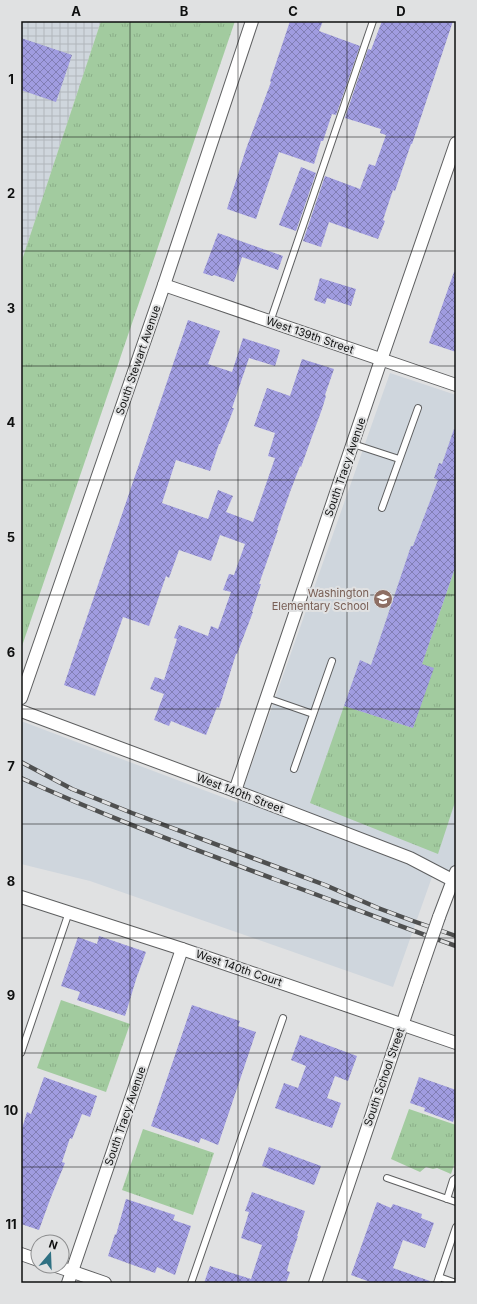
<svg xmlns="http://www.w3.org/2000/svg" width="477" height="1304" font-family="Inter,sans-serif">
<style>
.built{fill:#cfd6dd}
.industrial{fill:url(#industrial-grid)}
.grass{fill:url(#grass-tufts)}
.building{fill:url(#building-cross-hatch)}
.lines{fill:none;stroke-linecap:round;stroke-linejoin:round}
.service-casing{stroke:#5e5f60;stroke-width:8}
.minor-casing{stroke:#5e5f60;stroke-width:14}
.service{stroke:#fff;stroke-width:6}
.minor{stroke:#fff;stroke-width:12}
.rail-casing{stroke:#4f5050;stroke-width:4.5}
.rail{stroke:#e0e1e2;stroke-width:3;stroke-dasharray:9;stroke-linecap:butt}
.minor-bridge-casing{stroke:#5e5f60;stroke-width:14;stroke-linecap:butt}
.minor-bridge{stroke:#fff;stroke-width:12}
.grid{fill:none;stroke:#0e0f0f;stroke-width:1;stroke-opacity:0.55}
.labels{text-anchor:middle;stroke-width:4;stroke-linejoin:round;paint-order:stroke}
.street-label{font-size:11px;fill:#0e0f0f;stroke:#e0e1e2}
.education-label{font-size:11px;fill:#785e54;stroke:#e0e1e2;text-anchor:end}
.neatline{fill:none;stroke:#0e0f0f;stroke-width:1.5}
.grid-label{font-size:13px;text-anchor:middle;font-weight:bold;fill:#0e0f0f}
</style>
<defs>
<pattern id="industrial-grid" width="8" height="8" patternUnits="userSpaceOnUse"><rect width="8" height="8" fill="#cfd6dd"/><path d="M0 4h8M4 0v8" fill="none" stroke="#b1b6bc"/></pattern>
<pattern id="grass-tufts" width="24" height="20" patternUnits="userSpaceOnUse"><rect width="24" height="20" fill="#a2cb9f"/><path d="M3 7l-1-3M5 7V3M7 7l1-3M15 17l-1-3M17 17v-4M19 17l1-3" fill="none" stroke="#8aad88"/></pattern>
<pattern id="building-cross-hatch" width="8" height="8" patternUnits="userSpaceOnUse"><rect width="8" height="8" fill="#a09ce0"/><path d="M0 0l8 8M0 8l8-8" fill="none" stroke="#817eb4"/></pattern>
</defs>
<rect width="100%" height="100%" fill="#e0e1e2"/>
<path class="built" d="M390,373L456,395V889L432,877L393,987L90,881L21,864V721L238,803Z"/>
<path class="industrial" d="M21,21H101L21,263Z"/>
<g class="grass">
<path d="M101,21H235L21,649V263Z"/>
<path d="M456,565V799L438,854L310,803L344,706L413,728L422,664Z"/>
<path d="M61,1000L130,1024L106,1092L37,1068Z"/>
<path d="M409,1109L456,1125V1159L451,1174L437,1168L433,1169L426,1167L420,1172L391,1159Z"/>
<path d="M143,1129L214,1153L193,1215L122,1190Z"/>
</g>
<g class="building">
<path d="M290,21H323L319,31L360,46L336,115L332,114L323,141H321L314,164L279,152L256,219L227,209L246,149L271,82L270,81Z"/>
<path d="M382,21H453L412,144H411L395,191L393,190L383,220L385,221L378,239L329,222L321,247L303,241L325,176L360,189L369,164L375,166L386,135L380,133L381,129L345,118L368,49L371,50Z"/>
<path d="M21,38L72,55L56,102L21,90Z"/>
<path d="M301,167L316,173L296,231L279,225Z"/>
<path d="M218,233L283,256L278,270L242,257L234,282L214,275L212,276L203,273Z"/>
<path d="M454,272H456V352L429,343Z"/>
<path d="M320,278L356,289L351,306L327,298L325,304L314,300Z"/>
<path d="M188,320L220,331L208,364L232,372L243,338L280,350L275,366L249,358L232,408H234L220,444H219L210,471L176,460L162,503L208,519L218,490L233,496L226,512L253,522L275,458L268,456L275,433L254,426L267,388L290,396L302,359L334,369L325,395L326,396L322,409L301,467L300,466L290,492L277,530H278L259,584H261L252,612H253L237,654H236L219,708L217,707L206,735L171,721L169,726L154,720L164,694L150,689L155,677L164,680L177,639L174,638L179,625L208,636L211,626L218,629L231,592L223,590L229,574L234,575L245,544L220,535L211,561L179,550L169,578L166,576L149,626L123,617L95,696L64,685Z"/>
<path d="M454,429L456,430V565L422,664L434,668L413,728L344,706L360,660L371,665L411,546H413L438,480L434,478L439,463L442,464Z"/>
<path d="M99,936L146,952L138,974V973L125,1016L77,1000L80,992L61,986L78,937L97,944Z"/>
<path d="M192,1005L240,1021L238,1026L256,1032L218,1145L201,1138L199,1143L151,1126Z"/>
<path d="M300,1035L357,1056L348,1081L335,1076L327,1098L341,1103L332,1128L275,1108L284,1083L298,1088L306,1066L291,1060Z"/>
<path d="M44,1077L97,1096L90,1117L82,1114L72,1139L70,1138L62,1162L65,1163L51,1197L39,1230L21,1224V1132L27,1112L31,1114Z"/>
<path d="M419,1077L456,1090V1112L453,1122L424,1111L425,1108L410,1103Z"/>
<path d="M269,1147L321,1166L314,1185L262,1166Z"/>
<path d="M252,1192L305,1211L297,1236H298L289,1263L287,1271L290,1272L286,1283H204L210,1266L251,1279L262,1245L241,1238L249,1212L245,1211Z"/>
<path d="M126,1199L175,1215L173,1220L191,1226L175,1275L157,1267L155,1273L108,1256L115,1234L116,1235Z"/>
<path d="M377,1202L391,1208L393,1204L422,1214L421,1218L434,1223L425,1248L403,1240L393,1268L430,1281L429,1283H373L351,1275Z"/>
</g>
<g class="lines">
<g class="service-casing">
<g id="service">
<path d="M270,322L373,21"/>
<path d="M353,444L399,459"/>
<path d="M382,508L418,408"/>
<path d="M267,698L313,714"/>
<path d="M294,769L332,661"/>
<path d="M21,1053L69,912"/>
<path d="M387,1178L456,1202"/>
<path d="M447,1199L453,1180L456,1178"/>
<path d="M439,1277L456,1283"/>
<path d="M191,1283L283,1018"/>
<path d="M437,1283L456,1227"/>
</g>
</g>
<g class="minor-casing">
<g id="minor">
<path d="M164,285L456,385"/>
<path d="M21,698L164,285L252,21"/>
<path d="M21,711L235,791L410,858L456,882"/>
<path d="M235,791L381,360L456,143"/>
<path d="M21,897L182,949L456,1043"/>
<path d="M439,917L456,872"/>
<path d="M21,1254L38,1260"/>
<path d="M56,1266L105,1283"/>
<path d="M68,1283L182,949"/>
<path d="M315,1283L417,981"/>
</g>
</g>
<use href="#service" class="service"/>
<use href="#minor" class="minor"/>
<g class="rail-casing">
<g id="rail">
<path d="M21,762L72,789L132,813L325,885L378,908L413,921L456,936"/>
<path d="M21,778C104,816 189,847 274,879C335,901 395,925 456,946"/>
</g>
</g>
<use href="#rail" class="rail"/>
<g class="minor-bridge-casing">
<path id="minor-bridge" d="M417,981L439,917"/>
</g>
<use href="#minor-bridge" class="minor-bridge"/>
</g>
<path class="grid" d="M130,21V1283M238,21V1283M347,21V1283M21,137H456M21,251H456M21,366H456M21,480H456M21,595H456M21,709H456M21,824H456M21,938H456M21,1053H456M21,1167H456"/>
<defs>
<g id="school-disc" transform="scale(1)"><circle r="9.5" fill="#8d6e63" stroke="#e0e1e2"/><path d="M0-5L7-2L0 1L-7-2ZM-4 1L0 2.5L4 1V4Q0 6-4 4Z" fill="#fff"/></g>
</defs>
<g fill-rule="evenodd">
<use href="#school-disc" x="383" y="599"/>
</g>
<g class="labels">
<g class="street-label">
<text transform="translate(310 335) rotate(19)" y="4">West 139th Street</text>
<text transform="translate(138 360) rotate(-71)" y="4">South Stewart Avenue</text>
<text transform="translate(345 467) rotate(-71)" y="4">South Tracy Avenue</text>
<text transform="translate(240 793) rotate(21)" y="4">West 140th Street</text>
<text transform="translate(239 968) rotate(19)" y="4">West 140th Court</text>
<text transform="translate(384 1077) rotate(-71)" y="4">South School Street</text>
<text transform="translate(125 1116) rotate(-71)" y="4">South Tracy Avenue</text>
</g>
<g class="education-label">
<text x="369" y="597">Washington<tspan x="369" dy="13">Elementary School</tspan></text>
</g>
</g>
<rect width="477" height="1304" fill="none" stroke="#e0e1e2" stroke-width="44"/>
<g transform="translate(50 1254) rotate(19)"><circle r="19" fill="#e0e1e2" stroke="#8c8d8e"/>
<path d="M0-3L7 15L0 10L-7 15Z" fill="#2f7183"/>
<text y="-6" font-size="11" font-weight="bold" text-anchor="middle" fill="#0e0f0f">N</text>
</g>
<rect x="22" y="22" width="433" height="1260" class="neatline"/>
<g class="grid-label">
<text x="76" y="16">A</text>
<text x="184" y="16">B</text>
<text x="293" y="16">C</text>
<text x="401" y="16">D</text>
<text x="11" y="84">1</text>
<text x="11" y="198">2</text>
<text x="11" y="313">3</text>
<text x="11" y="427">4</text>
<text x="11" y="542">5</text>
<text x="11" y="657">6</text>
<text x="11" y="771">7</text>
<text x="11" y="886">8</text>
<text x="11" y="1000">9</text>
<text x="11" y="1115">10</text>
<text x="11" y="1229">11</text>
</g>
</svg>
